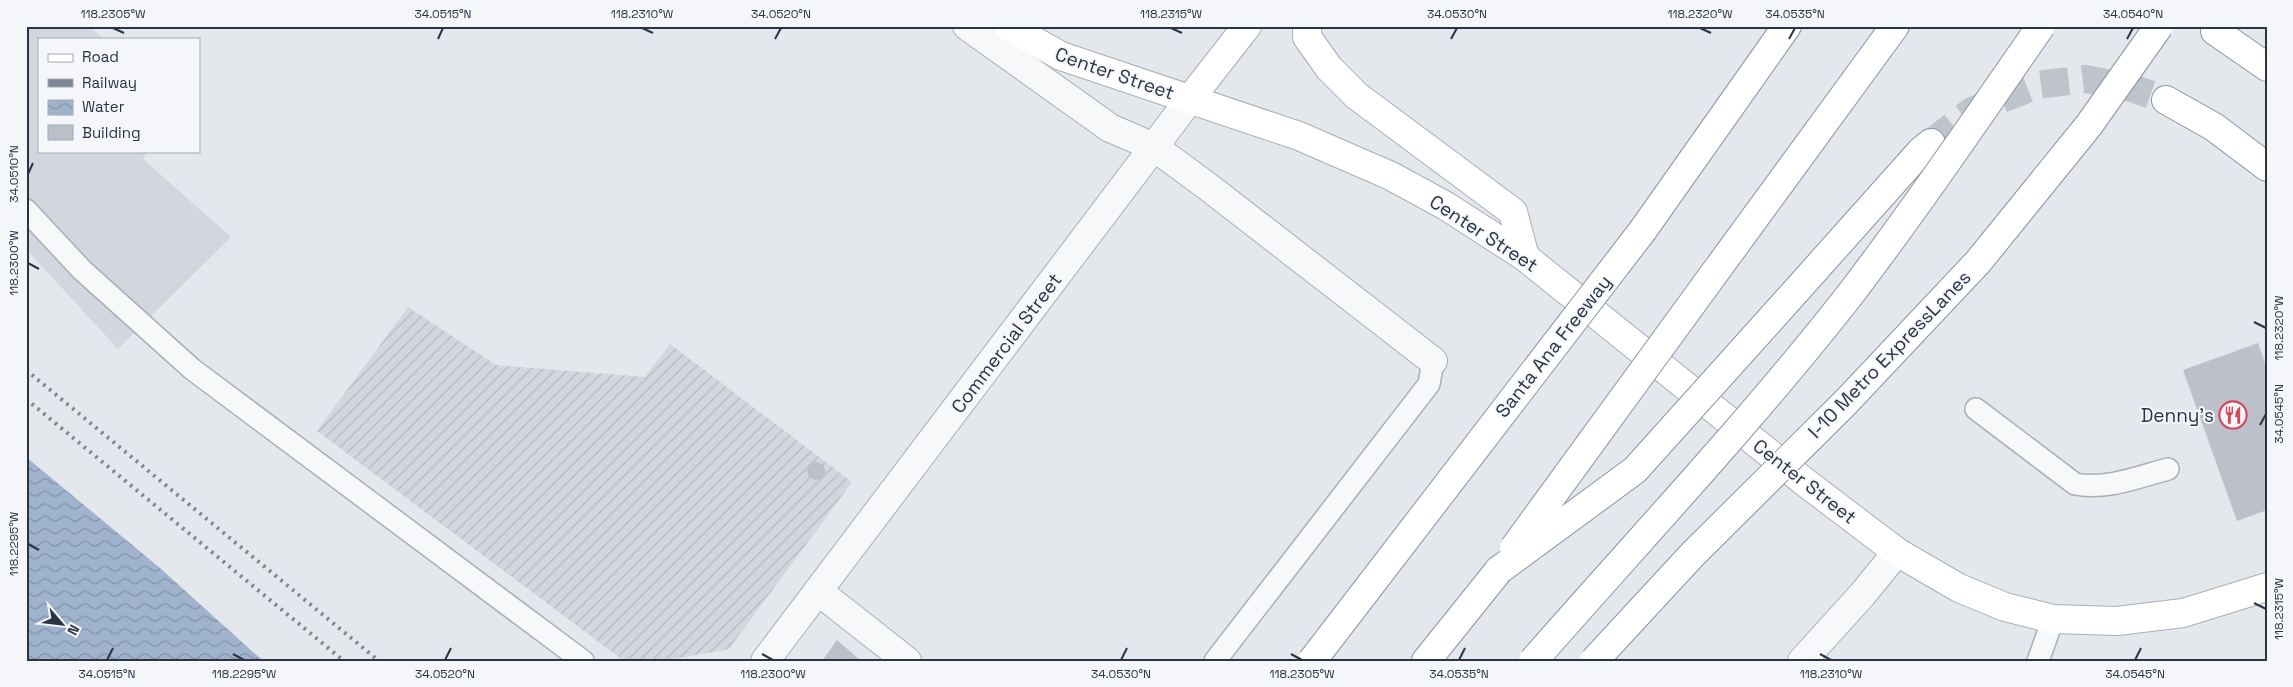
<svg xmlns="http://www.w3.org/2000/svg" width="2293" height="687" font-family="'Space Grotesk',sans-serif">
<style>
.built{fill:#d2d6de}
.industrial{fill:url(#industrial-furrows)}
.water{fill:url(#water-waves)}
.building{fill:#bbc0ca}
.lines{fill:none;stroke-linecap:round;stroke-linejoin:round}
.highway-tunnel{stroke:#bfc3cb;stroke-width:28;stroke-dasharray:28 14;stroke-linecap:butt}
.lane-casing{stroke:#a9aeb7;stroke-width:24}
.street-casing{stroke:#a9aeb7;stroke-width:30}
.secondary-casing{stroke:#a9aeb7;stroke-width:30}
.highway-casing{stroke:#8b94a3;stroke-width:30}
.lane{stroke:#f7f8fa;stroke-width:21}
.street{stroke:#f7f8fa;stroke-width:28}
.secondary{stroke:#fff;stroke-width:28}
.highway{stroke:#fff;stroke-width:28}
.rail{stroke:#7d8696;stroke-width:4;stroke-dasharray:2.5 5;stroke-linecap:butt}
.highway-bridge-casing{stroke:#8b94a3;stroke-width:30;stroke-linecap:butt}
.highway-bridge{stroke:#fff;stroke-width:28}
.ticks{fill:none;stroke:#2b3445;stroke-width:2}
.labels{text-anchor:middle;stroke-width:4;stroke-linejoin:round;paint-order:stroke}
.street-label{font-size:19px;fill:#2b3445;stroke:#f4f6f9}
.poi-label{font-size:19px;fill:#2b3445;stroke:#f4f6f9;text-anchor:end}
.neatline{fill:none;stroke:#2b3445;stroke-width:2}
.ticks-label{font-size:12px;text-anchor:middle;fill:#2b3445}
</style>
<defs>
<pattern id="industrial-furrows" width="10" height="10" patternUnits="userSpaceOnUse" patternTransform="scale(1.25)"><rect width="10" height="10" fill="#d2d6de"/><path d="M-1 1l2-2M0 10L10 0M9 11l2-2" fill="none" stroke="#b4b8c0"/></pattern>
<pattern id="water-waves" width="16" height="10" patternUnits="userSpaceOnUse" patternTransform="scale(1.25)"><rect width="16" height="10" fill="#9fb4cc"/><path d="M0 5q4-4 8 0t8 0" fill="none" stroke="#8293a7"/></pattern>
</defs>
<rect width="100%" height="100%" fill="#e4e7ec"/>
<path class="built" d="M26,26H89L104,39H39V151H148L143,159L231,237L118,349L26,249Z"/>
<path class="industrial" d="M408,307L496,365L645,377L670,344L852,482L729,649L661,661H624L317,431Z"/>
<path class="water" d="M26,457L160,568L263,661H26Z"/>
<g class="building">
<path d="M2258,343L2265,363L2267,362V510L2237,521L2183,370Z"/>
<circle cx="816" cy="471" r="9"/>
<path d="M837,640L861,661H822Z"/>
</g>
<g class="lines">
<path class="highway-tunnel" d="M1931,143L1972,111L2037,85L2086,79L2132,88L2166,100"/>
<g class="lane-casing">
<g id="lane">
<path d="M26,210L82,270L192,369L583,661"/>
<path d="M1976,409L2075,484C2107,490 2138,477 2168,469"/>
<path d="M1215,661L1429,384L1433,361"/>
<path d="M2038,661L2053,619"/>
</g>
</g>
<g class="street-casing">
<g id="street">
<path d="M967,26L1110,128L1154,147L1207,186L1433,361"/>
<path d="M818,591L907,661"/>
<path d="M765,661L1190,99"/>
<path d="M1802,661L1862,595L1897,552"/>
</g>
</g>
<g class="secondary-casing">
<g id="secondary">
<path d="M1008,26L1061,56L1299,136L1391,176L1446,206L1525,257L1806,483L1897,552L1959,588L2005,607L2053,619L2117,621L2183,613L2267,587"/>
<path d="M1307,26V37L1329,68L1357,96L1513,212L1525,257"/>
<path d="M1190,99L1247,26"/>
</g>
</g>
<g class="highway-casing">
<g id="highway">
<path d="M2215,31L2267,67"/>
<path d="M2166,100L2214,127L2267,167"/>
<path d="M1643,230L1787,26"/>
<path d="M1705,286L1895,26"/>
<path d="M1796,291L1921,151L1931,143"/>
<path d="M1426,661L1499,570"/>
</g>
</g>
<use href="#lane" class="lane"/>
<use href="#street" class="street"/>
<use href="#secondary" class="secondary"/>
<use href="#highway" class="highway"/>
<g class="rail">
<path d="M26,370L379,661"/>
<path d="M26,399L344,661"/>
</g>
<g class="highway-bridge-casing">
<g id="highway-bridge">
<path d="M1514,548L1705,286"/>
<path d="M1499,570L1635,470L1796,291"/>
<path d="M1312,661L1643,230"/>
<path d="M1533,661C1639,540 1750,422 1849,296C1916,208 1978,117 2041,26"/>
<path d="M1594,661L1693,554L1846,402L1978,262L2089,125L2159,26"/>
</g>
</g>
<use href="#highway-bridge" class="highway-bridge"/>
</g>
<path class="ticks" d="M113,28L124,33M642,28L653,33M1171,28L1182,33M1700,28L1711,33M438,39L443,28M775,39L781,28M1451,39L1457,28M1789,39L1795,28M2127,39L2133,28M28,174L33,163M28,263L39,269M2254,322L2266,328M2260,425L2266,414M28,544L39,550M2254,603L2266,609M233,654L244,660M762,654L773,660M1291,654L1302,660M1820,654L1831,660M107,660L113,648M445,660L451,648M1121,660L1127,648M1459,660L1465,648M2135,660L2141,648"/>
<defs>
<g id="restaurant-ring" transform="scale(1.4375)"><circle r="9.5" fill="#f4f6f9" stroke="#d1495b" stroke-width="1.5"/><path d="M-5-6h1v4h1v-4h1v4h1v-4h1v5L-1.5 .5V6h-2V.5L-5-1ZM5-6V6H3V1.5H1.5Q1.5-4 5-6Z" fill="#d1495b"/></g>
</defs>
<g fill-rule="evenodd">
<use href="#restaurant-ring" x="2233" y="415"/>
</g>
<g class="labels">
<g class="street-label">
<text transform="translate(1115 73) rotate(19)" y="7">Center Street</text>
<text transform="translate(1484 233) rotate(33)" y="7">Center Street</text>
<text transform="translate(1006 343) rotate(-53)" y="7">Commercial Street</text>
<text transform="translate(1553 346) rotate(-52)" y="7">Santa Ana Freeway</text>
<text transform="translate(1889 354) rotate(-46)" y="7">I-10 Metro ExpressLanes</text>
<text transform="translate(1805 481) rotate(38)" y="7">Center Street</text>
</g>
<g class="poi-label">
<text x="2214" y="422">Denny's</text>
</g>
</g>
<rect width="2293" height="687" fill="none" stroke="#f4f6f9" stroke-width="55"/>
<rect x="38" y="38" width="162" height="115" fill="#f4f6f9" stroke="#a4a8b1"/>
<rect x="48" y="54" width="25" height="8" fill="#ffffff" stroke="#a4a8b1"/>
<text x="82" y="62" font-size="15" fill="#2b3445">Road</text>
<rect x="48" y="79" width="25" height="8" fill="#7d8696" stroke="#a4a8b1"/>
<text x="82" y="88" font-size="15" fill="#2b3445">Railway</text>
<rect x="48" y="100" width="25" height="15" fill="url(#water-waves)" stroke="#a4a8b1"/>
<text x="82" y="112" font-size="15" fill="#2b3445">Water</text>
<rect x="48" y="125" width="25" height="15" fill="#bbc0ca" stroke="#a4a8b1"/>
<text x="82" y="138" font-size="15" fill="#2b3445">Building</text>
<g transform="translate(62 624) rotate(118)" stroke="#f4f6f9" stroke-width="4" paint-order="stroke">
<path d="M0-4L9 19L0 12L-9 19Z" fill="#2b3445"/>
<text y="-8" font-size="14" font-weight="bold" text-anchor="middle" fill="#2b3445">N</text>
</g>
<rect x="28" y="28" width="2238" height="632" class="neatline"/>
<g class="ticks-label">
<text x="113" y="18">118.2305°W</text>
<text x="443" y="18">34.0515°N</text>
<text x="642" y="18">118.2310°W</text>
<text x="781" y="18">34.0520°N</text>
<text x="1171" y="18">118.2315°W</text>
<text x="1457" y="18">34.0530°N</text>
<text x="1700" y="18">118.2320°W</text>
<text x="1795" y="18">34.0535°N</text>
<text x="2133" y="18">34.0540°N</text>
<text transform="translate(14 174) rotate(-90)" y="4">34.0510°N</text>
<text transform="translate(14 263) rotate(-90)" y="4">118.2300°W</text>
<text transform="translate(2279 328) rotate(-90)" y="4">118.2320°W</text>
<text transform="translate(2279 414) rotate(-90)" y="4">34.0545°N</text>
<text transform="translate(14 544) rotate(-90)" y="4">118.2295°W</text>
<text transform="translate(2279 609) rotate(-90)" y="4">118.2315°W</text>
<text x="107" y="678">34.0515°N</text>
<text x="244" y="678">118.2295°W</text>
<text x="445" y="678">34.0520°N</text>
<text x="773" y="678">118.2300°W</text>
<text x="1121" y="678">34.0530°N</text>
<text x="1302" y="678">118.2305°W</text>
<text x="1459" y="678">34.0535°N</text>
<text x="1831" y="678">118.2310°W</text>
<text x="2135" y="678">34.0545°N</text>
</g>
</svg>
